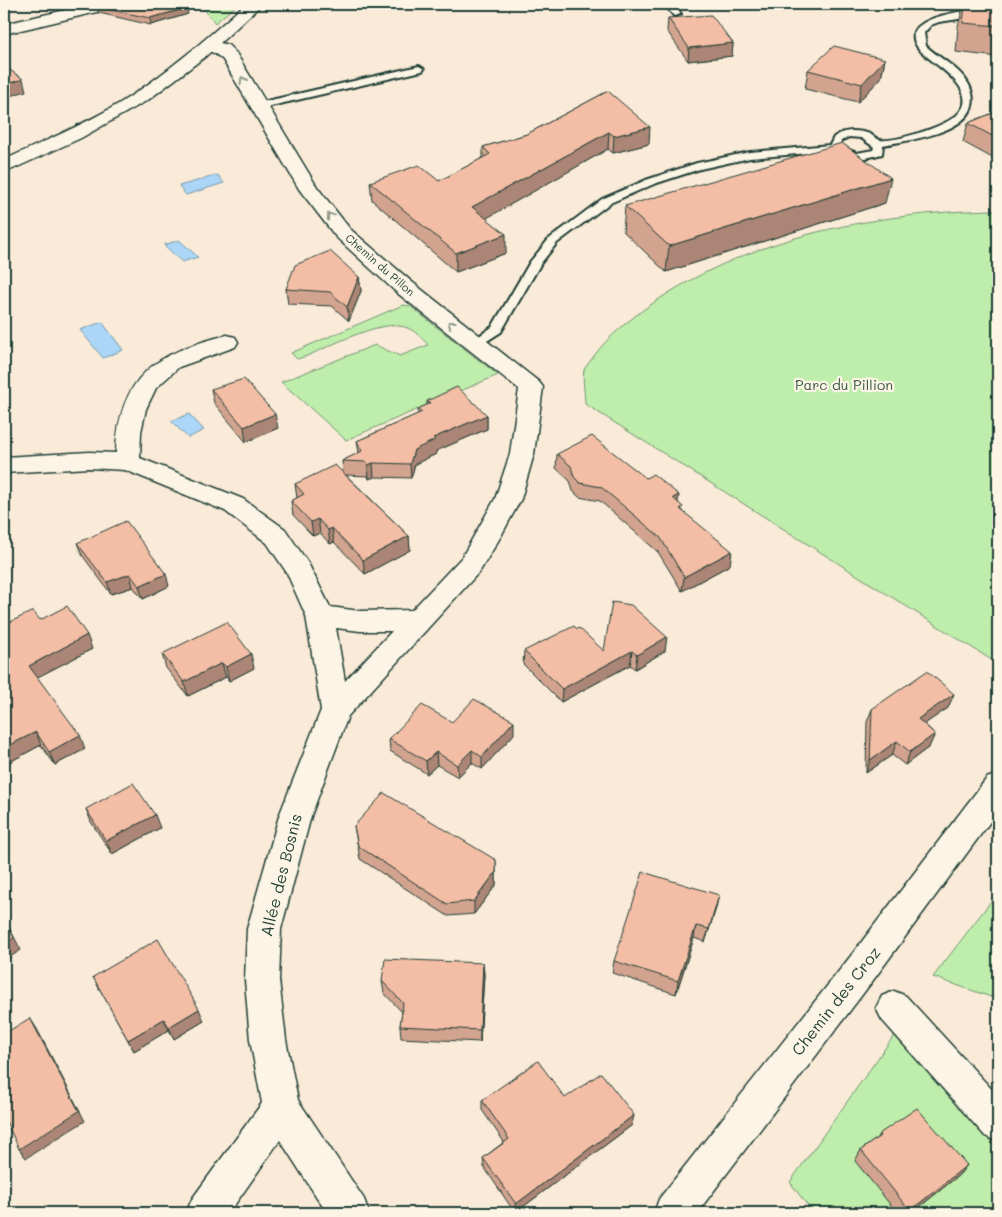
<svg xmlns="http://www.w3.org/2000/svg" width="1002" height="1217" font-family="Mali,sans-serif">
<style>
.green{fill:#bfedab;stroke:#6f9570}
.water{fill:#acd6f7;stroke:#7499a9}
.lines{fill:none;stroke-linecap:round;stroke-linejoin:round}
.service-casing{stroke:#1f3d34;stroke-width:4}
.minor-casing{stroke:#1f3d34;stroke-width:3}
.tertiary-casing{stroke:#1f3d34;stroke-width:3}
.service{fill:#fcf5e5;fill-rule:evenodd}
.minor{fill:#fcf5e5;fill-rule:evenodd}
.tertiary{fill:#fcf5e5;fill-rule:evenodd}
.wall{fill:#d2a38f;stroke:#1f3d34}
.shaded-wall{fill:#ab8574;stroke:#1f3d34}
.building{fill:#f4bea6;stroke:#1f3d34}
.oneway{stroke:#8e998c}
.labels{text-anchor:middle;stroke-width:4.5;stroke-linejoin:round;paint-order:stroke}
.far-street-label{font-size:11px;fill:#1f3d34;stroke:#fcf5e5}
.park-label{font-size:14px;fill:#375746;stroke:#fcf5e5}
.near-street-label{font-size:16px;fill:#1f3d34;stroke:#fcf5e5}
</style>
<rect width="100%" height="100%" fill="#faead8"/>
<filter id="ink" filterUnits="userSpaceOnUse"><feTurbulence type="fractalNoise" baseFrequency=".02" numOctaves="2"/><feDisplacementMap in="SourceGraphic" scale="10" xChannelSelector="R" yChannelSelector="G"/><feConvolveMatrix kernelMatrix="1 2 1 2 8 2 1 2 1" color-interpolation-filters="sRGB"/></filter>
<g filter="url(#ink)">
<g class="green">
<path d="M200,4H238L215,23Z"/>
<path d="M998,210V664L585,404C585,396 582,377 584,370C585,367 589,363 591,360C604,342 613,334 630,320C732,239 871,212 998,210Z"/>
<path d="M403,305L410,306L498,375L346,440L281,382L375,345L400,356L428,345C420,336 412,327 399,326C376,322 330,346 307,356L297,359L291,353Z"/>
<path d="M998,892V992L991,997L933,977Z"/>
<path d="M898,1030L998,1144V1213H813L790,1182Z"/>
</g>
<g class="water">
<path d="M218,175L224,183L186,195L179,186Z"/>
<path d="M179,240L198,257L182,262L164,245Z"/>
<path d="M102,322L123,350L103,358L80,330Z"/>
<path d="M189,414L204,430L188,438L171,421Z"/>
</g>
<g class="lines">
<g class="service-casing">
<g id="service">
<path d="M664,4H673L681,14L674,16Z"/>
<path d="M998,7V13L939,22L931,25L924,33L926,46C939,58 961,69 969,85C991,131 911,140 883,145L882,154L862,159L848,157L834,151L750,158L700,169L654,184L610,203L557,243L541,263L501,332L479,346H471L469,343L492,327L530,262L549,239L602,199L646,180L697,163L750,152L830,145L834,137C845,129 858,130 870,134C873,136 877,139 880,140C896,142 948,126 959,113C981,88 931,64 919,49C891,14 982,9 998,7ZM849,137L861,138L874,147L873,150L857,153L840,146L841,141Z"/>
<path d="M419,66L424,69L422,71L258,109L253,106L258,103Z"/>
</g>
</g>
<g class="minor-casing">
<g id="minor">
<path d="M92,4H120L118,7L4,34V24Z"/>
<path d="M209,40L228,45L236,53L317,187L350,229L412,282L539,382L543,387L534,454L521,499L501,536L480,571L348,716L311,816L281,929L279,980L286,1040L298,1100L364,1199L369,1213H327L280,1140L229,1213H186L192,1199L262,1103L250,1040L245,980L247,929L279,816L321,710L306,616L287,573L267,543L225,511L125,470L89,468L4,473V457L89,452L116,453C119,375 156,353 227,335L235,337L238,342L235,347L179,367L156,388L146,409L141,432L140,458L243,499L285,529L308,563L330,607L360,611L412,610L462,557L495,499L510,454L519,389L396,292L336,237L299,189L223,60C216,52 205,51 201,45L203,41ZM336,628L360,631H392L345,681Z"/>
<path d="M998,774V811L874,979L697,1213H654L659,1199L850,957L987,778Z"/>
<path d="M894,991L906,996L998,1096V1142L985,1136L882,1020L876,1008L882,996Z"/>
</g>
</g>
<g class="tertiary-casing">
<path id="tertiary" d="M245,4H262L206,56L148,100L81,138L4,173V160C43,142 83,125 120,103C165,75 205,40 245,4Z"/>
</g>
<use href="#service" class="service"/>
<use href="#minor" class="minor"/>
<use href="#tertiary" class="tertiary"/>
</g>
<g class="wall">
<path d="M60,4H85L72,7Z"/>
<path d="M600,4H640V5L603,9Z"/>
<path d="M964,4H998V57L956,52L958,26Z"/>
<path d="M97,7L188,14L151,25L99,13Z"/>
<path d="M668,18L733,43L732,56L688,61L667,31Z"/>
<path d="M885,59L881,78L858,102L805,89L808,70Z"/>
<path d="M608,91L649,144L613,153L608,149L486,218L506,253L456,272L372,200L370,182L439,181L483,158V147L527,134Z"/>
<path d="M998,111V161L963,142L968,123Z"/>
<path d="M885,203L666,272L623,231L625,206Z"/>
<path d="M359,277L361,291L349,321L332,306L288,304L286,289Z"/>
<path d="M211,389L278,428L246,442L214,403Z"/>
<path d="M427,401L487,415V429L436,451V454L415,464L411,478L374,477L369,479L368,476L346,475L409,536L410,550L365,574L334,542L330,544L320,533L313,536L293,515L291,501L297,498L295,484L343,473L342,461L359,453L357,441L418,414V409L427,405Z"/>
<path d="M557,454L646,478L678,502L683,511L730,565L682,591L658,552L600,501L579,497L573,491L570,481L556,468Z"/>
<path d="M77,543L169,586L143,599L133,587L111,594L82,555Z"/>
<path d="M40,620L92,649L37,677L85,749L55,765L41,745L4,765Z"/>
<path d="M524,651H665L635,669L630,665L561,702L523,664Z"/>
<path d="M162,654L254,668L229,681L226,677L188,696L166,668Z"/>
<path d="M948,708L924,724L935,734L929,747L905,765L892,755L866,773L867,722L872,709Z"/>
<path d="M452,722L514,734L482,769L472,763L458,777L437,765L427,774L390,751L389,739Z"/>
<path d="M86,809L160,828L112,854L91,822Z"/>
<path d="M354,826L496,860V885L474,914L448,916L360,859Z"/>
<path d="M716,908L705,942L694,938L676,994L612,973L614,961Z"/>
<path d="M483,963L484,975L480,1042L401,1038L400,1026L402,1012L384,993L382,981Z"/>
<path d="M93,977L204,1021L174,1039L169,1030L134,1051Z"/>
<path d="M998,986V1004L991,997Z"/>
<path d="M565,1098L632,1125L515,1213L484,1167L483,1158L504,1142L482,1110V1100Z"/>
<path d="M879,1134L967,1165L959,1175L912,1213H897L855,1161L861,1150L876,1139Z"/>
</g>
<g class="shaded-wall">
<path d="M71,4H85L72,7Z"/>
<path d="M604,4H640V5L603,9Z"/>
<path d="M187,8L188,14L151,25L150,18Z"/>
<path d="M733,43L732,56L688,61L689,48Z"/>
<path d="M885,59L881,78L858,102L862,84Z"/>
<path d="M23,79L26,91L4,98V85Z"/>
<path d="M650,127L649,144L613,153L614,136Z"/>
<path d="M609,132L608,149L473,226L472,207Z"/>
<path d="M891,178L885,203L666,272L669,246Z"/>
<path d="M506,234V253L456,272V253Z"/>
<path d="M359,277L361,291L349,321L347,307Z"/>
<path d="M275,414L278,428L246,442L244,427Z"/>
<path d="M487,415V429L436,451V454L415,464L411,478L410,464L414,450L433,438Z"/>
<path d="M373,463L374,477L369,479L368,465Z"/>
<path d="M679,495L677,509L673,498Z"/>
<path d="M318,519L320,533L313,536L311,522Z"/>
<path d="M332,528L334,542L330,544L328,530Z"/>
<path d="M409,536L410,550L365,574L363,560Z"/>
<path d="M732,551L730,565L682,591L684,577Z"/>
<path d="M130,574L133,587L111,594L107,582Z"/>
<path d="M166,574L169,586L143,599L139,586Z"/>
<path d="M87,635L92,649L34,679L29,666Z"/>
<path d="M667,637L665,651L635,669L637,655Z"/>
<path d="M632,651L630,665L561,702L562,689Z"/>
<path d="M251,654L254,668L229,681L226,667Z"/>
<path d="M222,663L226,677L188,696L184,682Z"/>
<path d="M954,694L948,708L913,732L918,719Z"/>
<path d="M514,721V734L482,769V757Z"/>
<path d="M36,732L41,745L4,765V748Z"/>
<path d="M935,734L929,747L905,765L910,752Z"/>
<path d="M80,735L85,749L55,765L49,752Z"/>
<path d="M897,741L892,755L866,773L870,760Z"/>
<path d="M472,750V763L458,777L457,765Z"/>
<path d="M436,752L437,765L427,774L426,761Z"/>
<path d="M155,815L160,828L112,854L106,841Z"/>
<path d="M496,872V885L474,914V901Z"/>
<path d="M719,895L716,908L705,942L709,929Z"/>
<path d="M4,918L21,950L4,961Z"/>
<path d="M696,926L694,938L676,994L678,981Z"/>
<path d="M483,963L484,975L480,1042V1030Z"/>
<path d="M199,1009L204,1021L174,1039L169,1027Z"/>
<path d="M30,1018L37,1029L85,1121L26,1158L19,1149Z"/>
<path d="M164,1019L169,1030L134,1051L128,1040Z"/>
<path d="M634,1115L632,1125L515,1213L516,1204Z"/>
<path d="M967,1165L959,1175L912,1213H909L910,1211Z"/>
</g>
<g class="building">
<path d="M111,4H184L187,8L150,18L97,7Z"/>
<path d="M965,4H998V26L963,23Z"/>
<path d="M711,15L733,43L689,48L668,18Z"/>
<path d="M834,46L885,59L862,84L808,70Z"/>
<path d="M4,66L23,79L4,85Z"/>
<path d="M608,91L650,127L614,136L609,132L472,207L506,234L456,253L370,182L419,165L439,181L490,154L483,147L527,134Z"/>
<path d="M998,111V139L968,123Z"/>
<path d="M842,143L891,178L669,246L625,206Z"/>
<path d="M330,251L359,277L347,307L330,292L286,289L295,265Z"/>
<path d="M244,379L275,414L244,427L211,389Z"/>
<path d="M457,387L487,415L433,438L435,440L414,450L410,464L373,463L368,465L367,462L342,461L362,451L357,441L422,412L418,409L430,403L427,401Z"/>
<path d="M592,436L646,478L653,474L679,495L673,498L683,507L680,509L732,551L684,577L660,537L601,487L580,483L574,477L571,466L557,454Z"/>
<path d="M335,465L409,536L363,560L332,528L328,530L318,519L311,522L291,501L304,494L295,484Z"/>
<path d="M126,521L166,574L139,586L130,574L107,582L77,543Z"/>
<path d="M612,602L631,605L667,637L637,655L632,651L562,689L524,651L574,626L577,629L579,628L604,651Z"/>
<path d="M67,606L87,635L29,666L80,735L49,752L36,732L4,748V625L33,611L40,620Z"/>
<path d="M227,622L251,654L226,667L222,663L184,682L162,654Z"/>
<path d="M927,671L954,694L918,719L935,734L910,752L897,741L870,760L872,709Z"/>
<path d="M474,699L514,721L482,757L472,750L457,765L436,752L426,761L389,739L422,705L452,722Z"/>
<path d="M133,783L155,815L106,841L86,809Z"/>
<path d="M384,793L496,860V872L474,901L447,904L358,846L354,826Z"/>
<path d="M643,872L719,895L709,929L696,926L678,981L614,961Z"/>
<path d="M4,919L14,938L4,944Z"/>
<path d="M158,939L199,1009L169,1027L164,1019L128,1040L93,977Z"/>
<path d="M385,959L483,963L480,1030L400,1026L403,1003L382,981Z"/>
<path d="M30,1018L79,1111L19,1149L4,1117V1034Z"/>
<path d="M538,1061L565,1098L601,1073L634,1115L516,1204L483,1158L509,1139L482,1100Z"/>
<path d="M917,1108L967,1165L910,1211L861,1150L880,1136L879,1134Z"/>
</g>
<defs><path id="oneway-chevron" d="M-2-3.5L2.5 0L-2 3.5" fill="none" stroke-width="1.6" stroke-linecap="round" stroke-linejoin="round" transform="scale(1.25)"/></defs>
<g class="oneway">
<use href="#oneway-chevron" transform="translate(243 80) rotate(-120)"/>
<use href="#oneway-chevron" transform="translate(330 216) rotate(-127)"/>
<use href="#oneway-chevron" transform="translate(451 324) rotate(-142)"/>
</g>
</g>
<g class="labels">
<g class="far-street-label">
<text transform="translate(380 265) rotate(41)" y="4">Chemin du Pillon</text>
</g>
<g class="park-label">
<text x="844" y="390">Parc du Pillion</text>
</g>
<g class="near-street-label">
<text transform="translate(281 875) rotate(-76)" y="6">Allée des Bosnis</text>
<text transform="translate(836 1001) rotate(-52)" y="6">Chemin des Croz</text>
</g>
</g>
<rect width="1002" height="1217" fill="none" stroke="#fcf5e5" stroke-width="20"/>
<rect x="10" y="10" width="982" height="1197" fill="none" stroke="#1f3d34" stroke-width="2" filter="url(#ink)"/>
</svg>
